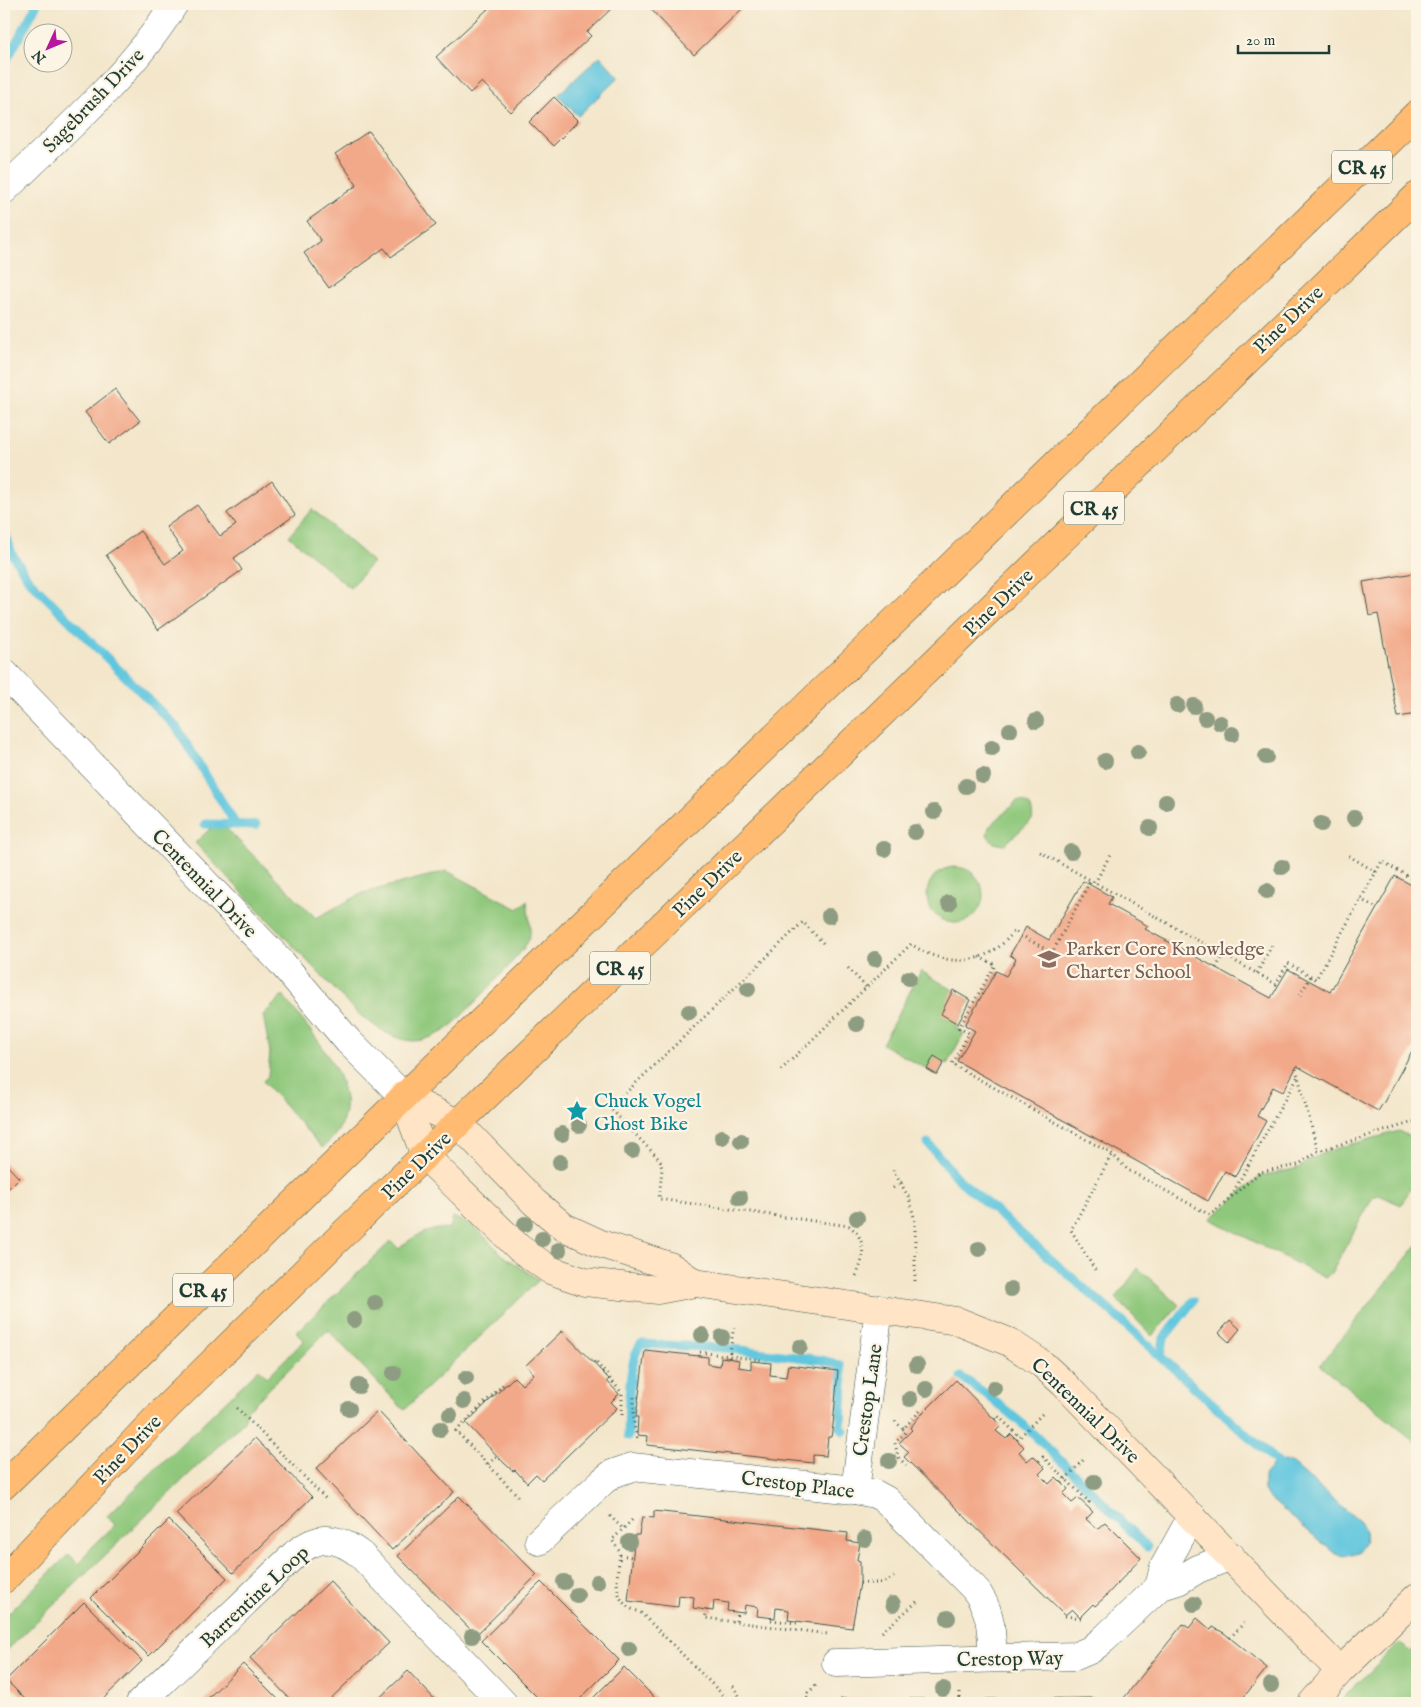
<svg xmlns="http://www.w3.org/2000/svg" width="1421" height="1707" font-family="'IM FELL English',serif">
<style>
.green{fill:#8fc87c;stroke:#578258}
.water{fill:#61c6de;stroke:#408289}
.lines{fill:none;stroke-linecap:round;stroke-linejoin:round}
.stream{stroke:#61c6de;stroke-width:9}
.building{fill:#f2a989}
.street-casing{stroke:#3f564b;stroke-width:29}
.secondary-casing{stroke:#3f564b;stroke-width:29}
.primary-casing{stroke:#3f564b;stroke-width:29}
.path{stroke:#3f564b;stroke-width:3;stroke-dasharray:1 4;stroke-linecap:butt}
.street{stroke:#fff;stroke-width:28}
.secondary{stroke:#ffe4c6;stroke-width:28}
.primary{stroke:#febb71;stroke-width:28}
.tree{fill:#8e9c82}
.labels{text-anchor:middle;stroke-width:4.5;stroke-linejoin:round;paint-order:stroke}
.shield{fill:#fcf5e5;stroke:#617469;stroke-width:1}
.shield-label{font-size:19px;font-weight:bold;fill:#1f3d34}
.street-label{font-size:20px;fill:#1f3d34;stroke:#fcf5e5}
.education-label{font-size:20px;fill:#785e54;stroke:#fcf5e5;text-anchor:start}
.culture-label{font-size:20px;fill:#0d838f;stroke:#fcf5e5;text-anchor:start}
</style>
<rect width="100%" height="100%" fill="#fcf5e5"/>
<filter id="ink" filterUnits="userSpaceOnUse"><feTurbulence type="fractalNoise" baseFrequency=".02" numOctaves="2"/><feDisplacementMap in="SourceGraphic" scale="10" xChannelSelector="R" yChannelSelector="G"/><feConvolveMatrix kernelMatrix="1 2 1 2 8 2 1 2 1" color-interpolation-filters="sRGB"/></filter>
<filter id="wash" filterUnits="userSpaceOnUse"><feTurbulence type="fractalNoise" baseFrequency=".0096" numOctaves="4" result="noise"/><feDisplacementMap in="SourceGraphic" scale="20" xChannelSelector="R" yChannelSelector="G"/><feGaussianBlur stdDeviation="1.12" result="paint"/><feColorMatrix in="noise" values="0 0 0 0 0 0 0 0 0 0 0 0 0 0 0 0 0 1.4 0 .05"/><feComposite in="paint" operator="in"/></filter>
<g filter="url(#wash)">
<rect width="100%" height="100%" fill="#f3e6cb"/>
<g class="green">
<path d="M312,509L373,562L350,588L289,536Z"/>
<path d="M1017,801C1029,801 1034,809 1032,820L1004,845L994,843L987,835L989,827Z"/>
<path d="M212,827L226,828L316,918L363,893L447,871L518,909L527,901C528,914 532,927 529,939C526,951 462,1016 450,1027C444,1032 430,1038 422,1040C398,1045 375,1026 357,1013L195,843Z"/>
<circle cx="955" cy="895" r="28"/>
<path d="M921,971L970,1000L956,1028L964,1033L947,1064L944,1062L937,1075L882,1044Z"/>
<path d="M283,995C313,1037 381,1101 322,1148L263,1081L268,1076L270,1052L263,1015Z"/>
<path d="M1399,1131L1417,1141V1177L1401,1205L1379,1195L1373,1197L1331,1273L1325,1278L1210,1219L1261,1176L1299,1168L1309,1160L1331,1150Z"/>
<path d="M453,1217L475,1227L504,1256L539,1280L404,1410L328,1330L247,1411L244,1421L4,1653V1617L69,1554L79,1565L89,1550L115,1525L107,1516L259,1369L267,1377L304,1341L296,1333L391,1241L399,1249C413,1235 431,1228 450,1228Z"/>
<path d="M1417,1245V1443L1320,1365Z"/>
<path d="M1138,1268L1179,1305L1152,1336L1116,1298Z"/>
<path d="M1399,1643L1411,1652L1417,1643V1703H1338Z"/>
</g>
<g class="water">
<path d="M600,56L619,77L578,116L558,95Z"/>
<path d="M1285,1461L1292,1464L1360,1522C1368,1534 1367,1541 1358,1552L1343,1556L1333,1552L1268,1497L1264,1490V1475L1275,1463Z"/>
</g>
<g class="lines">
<g class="stream">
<path d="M4,65L37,4"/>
<path d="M4,530L12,554L28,579L177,728L236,825"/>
<path d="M205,824L256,825"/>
<path d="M928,1143L956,1177L1108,1309L1287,1471"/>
<path d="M733,1349L822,1360L840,1365L843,1383L841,1427L844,1431"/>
<path d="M1161,1356L1164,1338L1193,1301"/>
<path d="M961,1377L986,1394L1025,1426"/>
<path d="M1030,1431L1070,1470"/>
<path d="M628,1436C629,1414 627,1361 641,1344L728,1348"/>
<path d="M1074,1474L1147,1547"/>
</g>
</g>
<g id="blocks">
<g class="building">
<path d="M489,4H616L587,32L591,36L511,112L482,82L470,93L436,57L491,6Z"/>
<path d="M646,4H747L694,55Z"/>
<path d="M554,97L578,121L553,146L529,122Z"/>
<path d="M369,131L436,225L391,257L384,248L329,288L304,253L321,241L307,221L357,185L335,154Z"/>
<path d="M115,389L140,421L109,444L85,412Z"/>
<path d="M272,481L295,515L234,558L242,570L158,630L106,555L140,531L165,564L183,551L166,527L197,505L220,536L236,525L227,513Z"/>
<path d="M1414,573L1417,589V714L1398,717L1378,614L1369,616L1363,582Z"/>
<path d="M1395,876L1417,888V1042L1384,1102L1378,1111L1297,1066L1283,1092L1273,1087L1257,1116L1266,1121L1235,1177L1225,1171L1208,1201L957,1061L975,1031L965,1025L996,971L1006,976L1016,959L1010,955L1026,927L1049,940L1083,881L1112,897L1108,904L1148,926L1145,929L1271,998L1288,969L1330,992Z"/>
<path d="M953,990L970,1000L958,1024L941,1014Z"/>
<path d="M934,1056L944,1062L937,1075L927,1069Z"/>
<path d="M4,1162L19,1178L4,1193Z"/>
<path d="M1230,1320L1240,1329L1229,1342L1219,1333Z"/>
<path d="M562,1331L609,1379L607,1381L619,1394L611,1402L617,1408L542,1480L536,1474L527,1483L515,1470L513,1471L504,1463L466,1423L514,1377L522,1385L534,1374L526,1365Z"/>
<path d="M645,1350L708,1357V1364L720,1366L721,1357L739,1360L738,1367L751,1369V1361L771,1363L770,1375L786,1377L788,1365L838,1371L833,1425L831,1437H828L826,1456L813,1455V1463L647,1445L648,1436L637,1435L638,1417H636Z"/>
<path d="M956,1380L1001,1426L996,1431L1006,1439L1011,1434L1024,1447L1019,1452L1027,1461L1033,1456L1045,1468L1039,1474L1049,1484L1056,1477L1068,1489L1063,1494L1072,1503L1078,1498L1093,1512L1086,1519L1097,1529L1105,1522L1141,1558L1104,1598L1095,1606L1093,1604L1080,1617L1072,1609L1065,1615L904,1457L909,1452L899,1443L912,1430L910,1428L918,1418Z"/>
<path d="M378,1411L454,1492L392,1550L316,1469Z"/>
<path d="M255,1438L312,1497L233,1573L176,1514Z"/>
<path d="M459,1496L537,1575L476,1635L398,1556Z"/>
<path d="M654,1511L848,1533L847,1541L860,1543L857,1560L860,1561V1583L852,1628L788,1620L789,1610L776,1608L775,1618L757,1616L758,1607L745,1605L744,1613L727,1611L728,1603L714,1601L713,1611L693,1608L694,1597L679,1595L678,1607L628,1601L635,1535H639L642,1517L654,1518Z"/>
<path d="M169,1520L227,1578L149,1656L91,1598Z"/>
<path d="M330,1581L389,1643L326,1703H294L250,1658Z"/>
<path d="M541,1582L619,1660L576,1703H543L481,1641Z"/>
<path d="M84,1602L142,1661L99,1703H29L6,1680Z"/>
<path d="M1197,1618L1211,1630L1213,1627L1224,1633L1267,1668L1239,1703H1120L1183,1624L1189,1628Z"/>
<path d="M243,1664L282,1703H203Z"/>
<path d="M624,1667L660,1703H588Z"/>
<path d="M408,1671L438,1703H374Z"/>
<path d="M1095,1698V1703H986V1699Z"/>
<rect x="841" y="1699" width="103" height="4"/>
</g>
</g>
</g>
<g filter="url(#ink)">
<use href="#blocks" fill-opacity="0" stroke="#3f564b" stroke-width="1"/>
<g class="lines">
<g class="street-casing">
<g id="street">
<path d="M4,190C64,131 130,76 174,4"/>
<path d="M4,673L281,962L348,1041L403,1096"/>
<path d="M855,1490L879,1309"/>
<path d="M539,1541L603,1481L612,1474L632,1467L855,1490L875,1494L886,1500L974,1588C992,1611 991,1629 993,1658"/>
<path d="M1159,1587L1164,1567L1192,1516"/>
<path d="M836,1663L1076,1656L1090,1650L1103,1640L1159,1587L1178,1581L1198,1569L1231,1556"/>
<path d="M140,1703L295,1554C320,1534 337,1536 361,1555L503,1703"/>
</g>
</g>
<g class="secondary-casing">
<g id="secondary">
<path d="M403,1096L425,1156L519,1248L550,1270L585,1282L658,1290L695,1283L957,1321L1009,1342L1042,1364L1064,1384L1340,1671"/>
<path d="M403,1096L459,1124L534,1202L564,1227L601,1244L670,1266L695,1283"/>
<path d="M1312,1703L1340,1671L1417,1597"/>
</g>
</g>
<g class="primary-casing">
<g id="primary">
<path d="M4,1485L1417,114"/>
<path d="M4,1579L166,1408L337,1240L1417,196"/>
</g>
</g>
<g class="path">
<path d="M1040,852L1276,984L1288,963L1316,979L1376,872L1349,856"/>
<path d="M1376,872L1382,861L1417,882"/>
<path d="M1095,883L1110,855"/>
<path d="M1360,899L1377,908"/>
<path d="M823,943L803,922L610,1108L660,1160L662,1169L659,1199L849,1226C867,1239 865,1258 856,1276"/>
<path d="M979,957L995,965L959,1028L969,1033L952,1064L1112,1154L1128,1170L1210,1215L1260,1172L1298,1165L1318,1151L1417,1121"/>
<path d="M848,968L867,988"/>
<path d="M1216,968L1223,955"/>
<path d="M1257,973L1272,945"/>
<path d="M1300,995L1311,976"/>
<path d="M1296,1069L1318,1151"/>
<path d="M781,1070L911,944C945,968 988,967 1014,931L1052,953L1091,880"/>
<path d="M893,1170L909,1198L915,1221V1283"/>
<path d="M893,1188L902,1182"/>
<path d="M1231,1196L1298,1076"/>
<path d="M1095,1270L1071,1230L1112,1154"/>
<path d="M699,1356V1352L761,1360V1362"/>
<path d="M729,1358L734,1325"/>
<path d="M594,1363L595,1361L622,1393V1419"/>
<path d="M507,1384L505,1383L456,1431L518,1496"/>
<path d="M237,1408L326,1499"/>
<path d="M995,1419L998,1416L1020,1437"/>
<path d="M895,1421L903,1429L920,1411L923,1414"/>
<path d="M903,1429L906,1432L895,1443L898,1457L906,1465"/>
<path d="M637,1438L634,1425V1397H639"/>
<path d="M1017,1440L1042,1414"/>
<path d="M1039,1461L1043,1457L1089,1502L1086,1505"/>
<path d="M488,1464L497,1456"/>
<path d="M1062,1483L1085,1458"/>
<path d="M610,1516L623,1529"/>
<path d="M632,1520L612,1540L620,1552C619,1569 611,1593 627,1606C631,1610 637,1610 641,1613L731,1703"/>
<path d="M620,1555L632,1557"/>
<path d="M860,1583H883L894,1577"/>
<path d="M707,1610L705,1618L828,1634"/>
<path d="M1065,1616L1081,1618"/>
<path d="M771,1620L797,1623V1621"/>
<path d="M736,1621L737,1613"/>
<path d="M882,1632L918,1601"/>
<path d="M1230,1638L1244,1623"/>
<path d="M733,1686L740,1697V1703"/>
<path d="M806,1703L808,1693L817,1684"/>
<path d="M960,1703V1689"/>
</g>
<use href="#street" class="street"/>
<use href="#secondary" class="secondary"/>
<use href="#primary" class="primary"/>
</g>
<g class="tree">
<circle cx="1177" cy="705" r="8"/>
<circle cx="1194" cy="706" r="8"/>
<circle cx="1205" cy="718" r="8"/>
<circle cx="1036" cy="721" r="8"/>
<circle cx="1220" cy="723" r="8"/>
<circle cx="1010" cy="730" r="8"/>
<circle cx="1232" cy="734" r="8"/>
<circle cx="992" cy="748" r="8"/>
<circle cx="1138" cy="752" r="8"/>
<circle cx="1266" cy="757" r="8"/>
<circle cx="1105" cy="761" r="8"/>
<circle cx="983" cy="776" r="8"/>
<circle cx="966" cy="786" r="8"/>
<circle cx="1166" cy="802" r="8"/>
<circle cx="934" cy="812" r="8"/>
<circle cx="1354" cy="818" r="8"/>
<circle cx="1321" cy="824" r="8"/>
<circle cx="1150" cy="828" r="8"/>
<circle cx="915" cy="832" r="8"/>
<circle cx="884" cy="849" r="8"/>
<circle cx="1071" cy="852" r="8"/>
<circle cx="1282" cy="867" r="8"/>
<circle cx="1267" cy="891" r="8"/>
<circle cx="949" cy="903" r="8"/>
<circle cx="829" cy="916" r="8"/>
<circle cx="875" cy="959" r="8"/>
<circle cx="909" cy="978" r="8"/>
<circle cx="748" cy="989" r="8"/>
<circle cx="689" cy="1012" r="8"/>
<circle cx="857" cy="1024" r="8"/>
<circle cx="579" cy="1125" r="8"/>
<circle cx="562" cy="1134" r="8"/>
<circle cx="722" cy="1137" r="8"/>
<circle cx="741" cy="1141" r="8"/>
<circle cx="632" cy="1151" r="8"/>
<circle cx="560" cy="1162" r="8"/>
<circle cx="740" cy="1198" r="8"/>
<circle cx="857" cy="1218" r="8"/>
<circle cx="525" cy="1224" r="8"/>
<circle cx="542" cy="1239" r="8"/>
<circle cx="979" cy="1249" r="8"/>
<circle cx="559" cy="1250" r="8"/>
<circle cx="1011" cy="1289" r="8"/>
<circle cx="375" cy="1303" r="8"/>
<circle cx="354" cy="1320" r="8"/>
<circle cx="702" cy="1335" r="8"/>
<circle cx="722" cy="1337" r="8"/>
<circle cx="800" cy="1347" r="8"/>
<circle cx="917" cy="1365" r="8"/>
<circle cx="394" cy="1373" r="8"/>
<circle cx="466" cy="1378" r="8"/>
<circle cx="359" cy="1386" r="8"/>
<circle cx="994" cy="1388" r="8"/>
<circle cx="926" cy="1389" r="8"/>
<circle cx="910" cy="1399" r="8"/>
<circle cx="464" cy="1401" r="8"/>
<circle cx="349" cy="1409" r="8"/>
<circle cx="450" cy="1415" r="8"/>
<circle cx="440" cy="1429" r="8"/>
<circle cx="889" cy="1461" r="8"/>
<circle cx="1094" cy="1482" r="8"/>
<circle cx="865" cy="1539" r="8"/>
<circle cx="629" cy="1542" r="8"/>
<circle cx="564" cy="1582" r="8"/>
<circle cx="597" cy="1582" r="8"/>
<circle cx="577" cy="1595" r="8"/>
<circle cx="893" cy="1604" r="8"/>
<circle cx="1194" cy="1604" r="8"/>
<circle cx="948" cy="1618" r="8"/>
<circle cx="472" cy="1636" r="8"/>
<circle cx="629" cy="1649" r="8"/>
<circle cx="1271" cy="1685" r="8"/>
<circle cx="943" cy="1689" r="8"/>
</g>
</g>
<defs>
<g id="school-bare" transform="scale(1.725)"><path d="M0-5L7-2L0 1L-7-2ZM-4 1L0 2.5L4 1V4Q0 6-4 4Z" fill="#8d6e63" stroke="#fcf5e5" stroke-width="2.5" paint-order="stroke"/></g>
<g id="sight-bare" transform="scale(1.725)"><path d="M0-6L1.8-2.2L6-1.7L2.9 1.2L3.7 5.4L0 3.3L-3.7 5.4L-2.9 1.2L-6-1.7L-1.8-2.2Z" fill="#0f9aa8" stroke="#fcf5e5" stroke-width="2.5" paint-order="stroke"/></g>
</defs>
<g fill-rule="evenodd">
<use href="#school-bare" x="1049" y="959"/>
<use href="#sight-bare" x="577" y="1111"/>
</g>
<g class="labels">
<g class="shield">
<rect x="1332" y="150.5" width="60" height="33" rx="4"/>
<rect x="1064" y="491.5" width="60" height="33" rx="4"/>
<rect x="590" y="951.5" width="60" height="33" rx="4"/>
<rect x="173" y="1273.5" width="60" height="33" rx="4"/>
</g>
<g class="shield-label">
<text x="1362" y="174">CR 45</text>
<text x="1094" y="515">CR 45</text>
<text x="620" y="975">CR 45</text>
<text x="203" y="1297">CR 45</text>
</g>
<g class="street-label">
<text transform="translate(93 100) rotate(-46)" y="7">Sagebrush Drive</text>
<text transform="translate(1288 319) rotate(-44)" y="7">Pine Drive</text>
<text transform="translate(998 602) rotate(-44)" y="7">Pine Drive</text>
<text transform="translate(205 883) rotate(46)" y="7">Centennial Drive</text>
<text transform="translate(707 883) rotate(-44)" y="7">Pine Drive</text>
<text transform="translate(416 1165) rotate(-44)" y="7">Pine Drive</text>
<text transform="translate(867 1400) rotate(-82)" y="7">Crestop Lane</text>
<text transform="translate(1086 1410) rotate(44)" y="7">Centennial Drive</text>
<text transform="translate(127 1449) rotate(-46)" y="7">Pine Drive</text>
<text transform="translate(798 1484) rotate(7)" y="7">Crestop Place</text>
<text transform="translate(254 1596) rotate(-43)" y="7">Barrentine Loop</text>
<text transform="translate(1010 1658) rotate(-1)" y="7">Crestop Way</text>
</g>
<g class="education-label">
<text x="1066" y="955">Parker Core Knowledge<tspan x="1066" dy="23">Charter School</tspan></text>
</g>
<g class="culture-label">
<text x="594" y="1107">Chuck Vogel<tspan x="594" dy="23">Ghost Bike</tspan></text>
</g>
</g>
<rect width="1421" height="1707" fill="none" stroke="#fcf5e5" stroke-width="20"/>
<g transform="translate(48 48) rotate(226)"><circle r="24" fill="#fcf5e5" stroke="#a4ab9e"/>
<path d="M0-4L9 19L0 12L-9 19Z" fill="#b5179e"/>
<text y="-8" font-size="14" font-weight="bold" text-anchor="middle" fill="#1f3d34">N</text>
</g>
<path d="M1238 45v8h91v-8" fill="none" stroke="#1f3d34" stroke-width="2.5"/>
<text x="1246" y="45" font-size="15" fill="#1f3d34" stroke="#fcf5e5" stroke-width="4" paint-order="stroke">20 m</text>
</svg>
